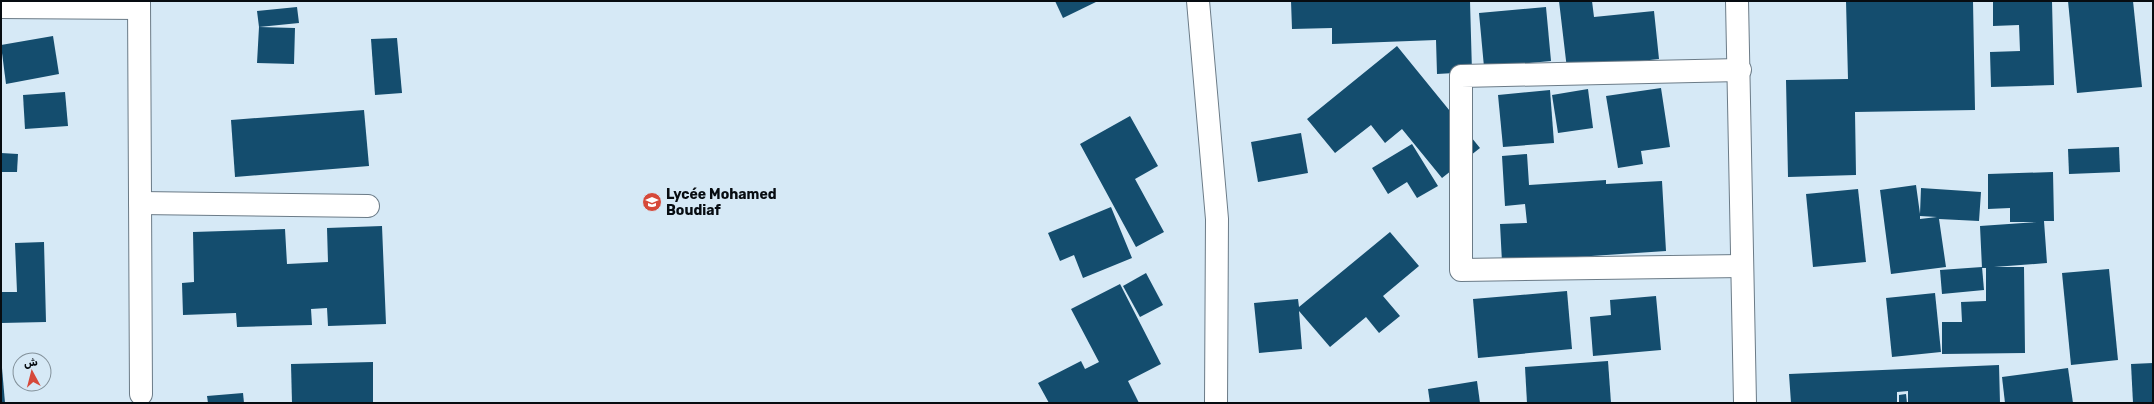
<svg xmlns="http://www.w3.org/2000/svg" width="2154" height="404" font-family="Rubik,Cairo,sans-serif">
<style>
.building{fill:#144d6e;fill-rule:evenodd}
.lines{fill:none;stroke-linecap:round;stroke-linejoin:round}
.minor-casing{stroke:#6b7b87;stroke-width:24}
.minor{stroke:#fff;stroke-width:22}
.labels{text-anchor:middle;stroke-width:4;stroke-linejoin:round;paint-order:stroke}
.poi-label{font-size:14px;font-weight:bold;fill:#070c11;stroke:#d6e9f6;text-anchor:start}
</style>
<rect width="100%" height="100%" fill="#d6e9f6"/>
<g class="building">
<path d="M1055,1H1098L1063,18Z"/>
<path d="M1291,1H1470L1472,72L1437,74L1436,40L1332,44V28L1292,29Z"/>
<path d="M1559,1H1592L1594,17L1654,11L1659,59L1567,69Z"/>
<path d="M1846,1H1973L1975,110L1855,112L1856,175L1788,177L1786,80L1848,79Z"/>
<path d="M1993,1H2052L2054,85L1991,87L1990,52L2020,51L2019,25L1993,26Z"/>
<path d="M2068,1H2133L2142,87L2077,93Z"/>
<path d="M297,7L299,23L259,27L295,28L294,64L257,63L259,27L257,11Z"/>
<path d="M1546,7L1551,61L1484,67L1479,13Z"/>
<path d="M53,36L59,74L6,84L1,45Z"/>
<path d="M397,38L402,93L375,95L371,39Z"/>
<path d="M1397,46L1480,148L1442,178L1402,129L1385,143L1371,125L1335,153L1307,119Z"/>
<path d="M1661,88L1670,147L1641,151L1643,164L1618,168L1606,96Z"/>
<path d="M1588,89L1593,128L1558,133L1552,95Z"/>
<path d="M1550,90L1554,143L1503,147L1498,95Z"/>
<path d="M65,92L68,126L25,129L23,95Z"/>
<path d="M364,110L369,166L235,177L231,120Z"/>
<path d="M1130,116L1158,166L1135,179L1164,232L1136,247L1080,144Z"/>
<path d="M1301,133L1308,173L1258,182L1251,142Z"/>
<path d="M1412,144L1438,186L1417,198L1407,182L1388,194L1372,168Z"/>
<path d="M2119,147L2120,172L2069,174L2068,149Z"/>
<path d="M1,153L18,154L17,172H1Z"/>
<path d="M1527,154L1529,185L1606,180V184L1662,181L1666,251L1502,262L1500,224L1527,223L1525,204L1505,206L1502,156Z"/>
<path d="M2053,172L2054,221H2044L2047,263L1994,267H2024L2025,353L1942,354V322H1962L1961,302L1986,301V268H1982L1980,226L2037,222H2010V208L1988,209V174Z"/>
<path d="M1916,185L1920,214L1921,188L1981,192L1979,221L1939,219L1946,267L1891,274L1880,190ZM1920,216L1937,217L1920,219Z"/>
<path d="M1858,189L1866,262L1813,267L1806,194Z"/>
<path d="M1111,207L1132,258L1083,278L1074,255L1060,261L1048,233Z"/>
<path d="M382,226L386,324L328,326L327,308L311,309L312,325L237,327L236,313L183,315L182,283L194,282L193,232L285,229L287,264L328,262L327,228Z"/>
<path d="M1390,232L1419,266L1383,296L1400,316L1379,333L1366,317L1330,347L1299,311L1302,349L1259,353L1254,303L1298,299L1299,307Z"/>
<path d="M44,242L46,322L1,323V292H17L15,243Z"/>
<path d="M1982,267L1984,290L1942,294L1940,270Z"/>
<path d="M2109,269L2118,360L2071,365L2062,273Z"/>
<path d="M1146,273L1163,305L1140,317L1123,286Z"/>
<path d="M1120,284L1161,364L1128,381L1139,403H1049L1038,383L1081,361L1085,369L1099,362L1071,309Z"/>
<path d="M1567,291L1572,349L1478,358L1473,299Z"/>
<path d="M1935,293L1941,352L1892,357L1886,298Z"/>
<path d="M1656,296L1661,350L1593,356L1590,317L1611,315L1610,300Z"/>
<path d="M1608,361L1611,403H1527L1525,367Z"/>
<path d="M373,362V403H292L291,364Z"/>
<path d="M2153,363V403H2133L2131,364Z"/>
<path d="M1999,365L2000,403H1908V391L1897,392V403H1791L1789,374Z"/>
<path d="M1,368H2L5,403H1Z"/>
<path d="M2068,368L2073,403H2005L2002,377Z"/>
<path d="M1477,381L1480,403H1430L1428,389Z"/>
<path d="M243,393L244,403H208L207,396Z"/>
<path d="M1906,394L1907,403H1899V395Z"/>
</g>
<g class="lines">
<g class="minor-casing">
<g id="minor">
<path d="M139,1L141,394"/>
<path d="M1198,1L1217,219L1216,403"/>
<path d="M1737,1L1745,403"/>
<path d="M1,7L139,8"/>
<path d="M1740,70L1461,76V270L1742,266"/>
<path d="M140,203L368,206"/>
</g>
</g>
<use href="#minor" class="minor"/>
</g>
<defs>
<g id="school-disc" transform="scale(1)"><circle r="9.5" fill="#d6493a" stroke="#d6e9f6"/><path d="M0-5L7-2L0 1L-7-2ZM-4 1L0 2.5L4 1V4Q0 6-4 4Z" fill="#fff"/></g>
</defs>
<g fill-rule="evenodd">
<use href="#school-disc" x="652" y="202"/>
</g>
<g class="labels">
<g class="poi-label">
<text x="666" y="199">Lycée Mohamed<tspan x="666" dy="16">Boudiaf</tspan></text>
</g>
</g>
<rect width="2154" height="404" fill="none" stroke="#070c11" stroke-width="4"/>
<g transform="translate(32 372) rotate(353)"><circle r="19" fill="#d6e9f6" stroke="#83919a"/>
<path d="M0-3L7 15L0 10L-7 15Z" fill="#d6493a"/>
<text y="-6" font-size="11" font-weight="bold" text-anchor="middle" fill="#070c11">ش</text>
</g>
</svg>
